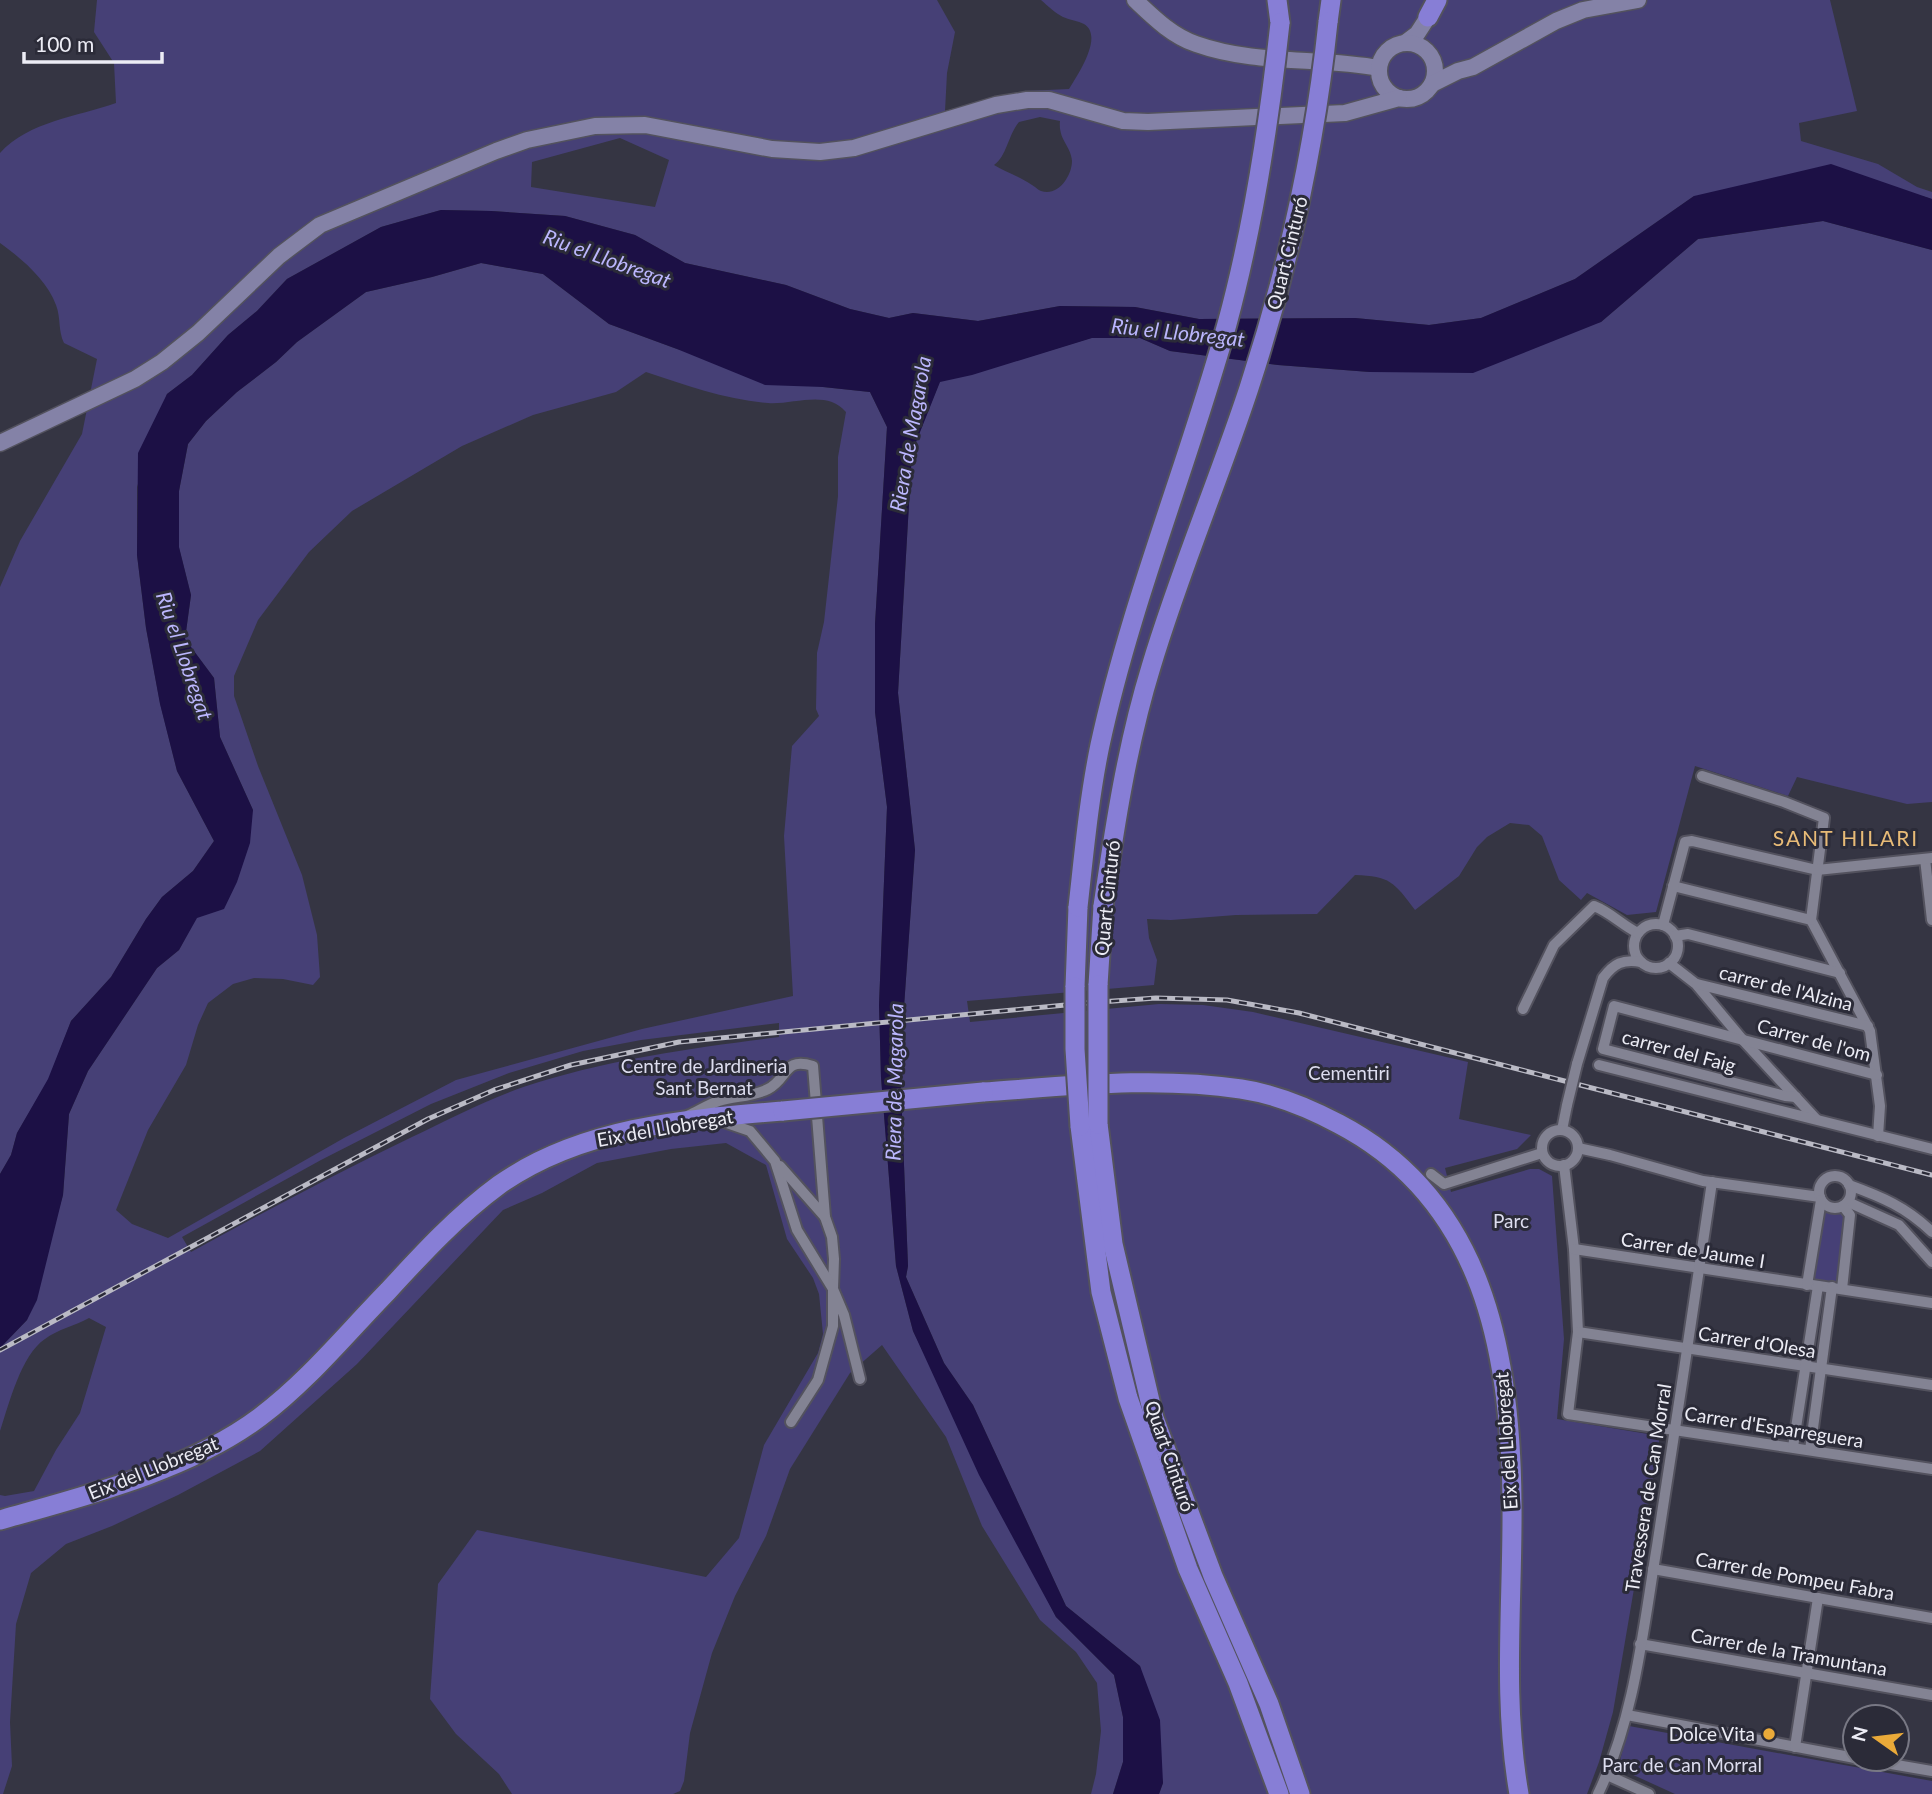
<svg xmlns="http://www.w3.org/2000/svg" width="1932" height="1794" font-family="Lato,sans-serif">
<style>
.green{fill:#464076;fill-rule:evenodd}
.water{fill:#1c1045}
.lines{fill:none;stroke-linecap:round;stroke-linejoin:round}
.street-casing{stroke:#53525e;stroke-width:14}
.secondary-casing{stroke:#53525e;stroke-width:19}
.highway-casing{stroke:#53525e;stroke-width:23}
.street{stroke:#838393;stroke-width:10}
.secondary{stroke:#8482a7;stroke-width:16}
.highway{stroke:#877ed6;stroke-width:19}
.rail-casing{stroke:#babac5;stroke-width:5}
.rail{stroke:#2b2b38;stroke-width:2.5;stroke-dasharray:8;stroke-linecap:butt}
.street-bridge-casing{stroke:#53525e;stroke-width:14;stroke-linecap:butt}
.highway-bridge-casing{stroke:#53525e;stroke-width:23;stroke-linecap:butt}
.street-bridge{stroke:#838393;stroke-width:10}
.highway-bridge{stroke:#877ed6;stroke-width:19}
.poi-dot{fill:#eaaa39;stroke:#2b2b38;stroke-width:2.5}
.labels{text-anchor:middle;stroke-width:6;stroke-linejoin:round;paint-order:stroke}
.street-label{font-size:19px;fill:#ececf5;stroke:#2b2b38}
.park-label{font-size:19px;fill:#ddddef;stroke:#2b2b38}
.poi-label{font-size:19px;fill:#ececf5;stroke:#2b2b38;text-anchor:end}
.water-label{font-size:21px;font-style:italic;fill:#bbb6fd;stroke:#2b2b38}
.neighbourhood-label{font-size:21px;letter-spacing:2px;fill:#e8bb77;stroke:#2b2b38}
</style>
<rect width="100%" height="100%" fill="#353543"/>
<g class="green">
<path d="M97,0H937L955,32L947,73L945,111L1025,91L1069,89C1078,74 1104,36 1084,24C1078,21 1070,20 1063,17C1055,13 1048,6 1041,0H1830L1857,111L1799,123L1801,141L1878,164L1917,187L1932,192V199L1922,196H1694L1575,279L1481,318L1429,325L1355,318L1199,319L1135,307L1060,306L978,321L913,313L889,318L850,309L786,285L685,263L635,235L565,216L491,211L441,210L381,227L287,279L257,311L228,335L192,375L167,394L137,487V555L146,628L160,703L177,771L214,841L193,871L162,897L146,919L111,977L71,1021L49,1079L17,1133L11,1155L0,1174V587L20,541L82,434L97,359L64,343C58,331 61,318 56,305C47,280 21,258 0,243V153C29,121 77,117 116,103L114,63L94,32ZM1040,117L1060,121C1058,140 1071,146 1072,161C1072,176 1058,197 1041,191C1038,190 1036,187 1032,185C1020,177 1006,172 994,165C1007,156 1008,135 1019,122ZM620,138L669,160L655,207L531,187L532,162Z"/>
<path d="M1823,221L1932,250V802L1907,804L1797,777L1788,796L1695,766L1656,912L1627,915L1587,893L1581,900L1559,880L1542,836L1529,825L1510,823L1487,837L1477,847L1459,876L1415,910C1394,882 1390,876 1355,875L1317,914L1236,915L1171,920L1147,919L1149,938L1157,960L1154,985L967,1001L970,1022L1159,1004L1203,1005L1253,1012L1468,1062L1459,1119L1531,1135L1517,1149L1445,1168L1451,1192L1530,1169H1539L1552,1176L1564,1339L1557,1419L1660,1436L1613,1712L1599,1762L1587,1794H1159L1163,1783L1140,1666L1066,1606L973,1405L944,1363L906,1277L908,1266L900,1064L915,850L898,693L912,452L940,381L972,374L1091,338H1140L1170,351L1278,365L1370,372L1601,322L1698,239Z"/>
<path d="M481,263L543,274L609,324L677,349L823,387L870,392L887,427L875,624V712L887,807L879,1005L881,1077L896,1266L913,1331L1056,1617L1114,1675L1123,1717V1762L1113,1794H1091L1096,1774L1101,1731L1097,1683L1076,1652L1040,1620L982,1526L946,1437L882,1345L850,1373L790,1469L766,1536L735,1596L712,1653L690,1733L684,1781L680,1791L673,1794H512L499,1774L456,1734L430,1699L438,1584L477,1530L706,1577L739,1538L764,1445L818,1353L823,1334L819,1294L813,1278L787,1239L766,1165L726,1143L671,1149L597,1163L542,1193L503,1210L357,1364L260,1451L178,1495L112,1526L66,1544L31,1573L16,1624L10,1722L12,1766L3,1794H0V1495L5,1496L34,1491L56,1450L80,1413L106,1327L89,1318C75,1326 58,1329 45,1339C21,1355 9,1404 0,1431V1348L27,1320L63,1195L69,1114L88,1071L157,968L179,950L253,810L220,737L214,678L185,639L191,595L179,548V491L188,444L206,421L237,392L276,362L297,342L366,292L432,277ZM646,372C685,385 727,400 768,403C793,405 827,389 846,412L838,457V496L824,622L817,653L816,709L819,716L792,746L784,836L793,996L642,1029L456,1080L344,1138L168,1238L132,1224L116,1210L148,1130L186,1065L198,1025L208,1003L233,984L254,978L283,979L313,985L320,977L317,935L302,875L258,766L234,696V676L258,620L309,552L352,511L462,446L533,415L616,392ZM779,1023V1037C699,1047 617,1058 539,1082C495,1095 454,1117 412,1137C337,1173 264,1212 191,1252L182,1237L321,1160L431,1104L509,1073L583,1051L641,1040Z"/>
<path d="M1824,1211L1842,1212L1845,1217L1838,1284L1812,1281Z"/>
<path d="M1629,1726L1932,1781V1794H1675L1618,1768Z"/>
</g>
<path class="water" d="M1831,164L1932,199V250L1823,221L1698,239L1601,322L1473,373L1370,372L1278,365L1170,351L1140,338H1092L972,375L940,382L912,452L898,693L915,850L900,1064L908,1266L906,1277L944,1363L973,1405L1066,1606L1140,1666L1160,1720L1163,1783L1159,1794H1113L1123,1762V1717L1114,1675L1056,1617L979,1475L913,1331L896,1266L881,1077L879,1005L887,807L875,712V624L887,427L870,392L823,387L765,385L677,349L609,324L543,274L481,263L432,277L366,292L297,342L276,362L237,392L206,421L188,444L179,491V547L191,595L185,639L214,678L220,737L253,810L250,843L237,882L224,909L197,918L179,950L157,968L88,1071L69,1114L63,1195L37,1300L27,1320L0,1348V1174L11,1155L17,1133L48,1079L71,1021L111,977L146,919L162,897L193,871L214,841L177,771L160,704L146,628L137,555L138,453L167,394L192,375L228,335L257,311L287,279L381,227L441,210L491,211L565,216L635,235L685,263L786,285L850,309L889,318L913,313L978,321L1060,306L1135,307L1199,319L1355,318L1429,325L1481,318L1575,279L1694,196Z"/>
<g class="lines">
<g class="street-casing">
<g id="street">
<path d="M1702,776L1784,802L1824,818L1811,920L1870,1031L1880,1106L1878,1136"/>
<path d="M1925,859L1932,920"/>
<path d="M1673,886L1811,920"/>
<circle cx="1656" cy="946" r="22"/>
<path d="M1663,925L1685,842L1692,841L1817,870L1932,858"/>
<path d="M1675,936L1688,934L1840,973"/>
<path d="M1669,963L1696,984L1742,1039L1816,1119"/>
<path d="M1697,984L1868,1026"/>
<path d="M1523,1009L1554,945L1594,906C1610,912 1622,925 1638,933"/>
<path d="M1577,1064L1603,978C1614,963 1623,959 1641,962"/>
<path d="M1599,1065L1932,1149"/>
<path d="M1796,1097L1785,1096L1603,1049L1614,1006L1877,1075"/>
<path d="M689,1115C698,1111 709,1104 719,1101C735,1096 753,1097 768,1089C789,1078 783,1057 813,1066L825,1217L832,1237L834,1259L833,1289L844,1315L860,1379"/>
<path d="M721,1121L750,1131L775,1161L797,1230L833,1289V1326L818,1380L791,1422"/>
<path d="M1562,1130L1567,1105"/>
<circle cx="1560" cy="1148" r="18"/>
<path d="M1578,1148L1610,1155L1703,1181L1820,1197"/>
<path d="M1564,1165L1574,1249L1578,1332L1568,1414L1932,1469"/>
<path d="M780,1166L825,1217"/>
<path d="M1431,1174L1444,1184L1542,1153"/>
<circle cx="1835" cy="1192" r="16"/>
<path d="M1849,1185C1882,1197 1906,1207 1932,1232"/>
<path d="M1848,1202L1899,1225L1932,1262"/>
<path d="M1574,1249L1932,1303"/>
<path d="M1807,1285L1821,1200"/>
<path d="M1842,1289L1850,1215L1843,1206"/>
<path d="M1578,1332L1932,1385"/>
<path d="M1793,1447L1818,1286"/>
<path d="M1810,1450L1832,1287"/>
<path d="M1653,1569L1932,1618"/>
<path d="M1640,1644L1932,1695"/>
<path d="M1627,1715L1855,1758"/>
<path d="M1795,1747L1818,1598"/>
<path d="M1862,1759L1932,1771"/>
<path d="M1607,1775L1649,1794"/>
<path d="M1598,1794C1635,1717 1643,1629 1657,1546C1676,1425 1694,1303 1712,1182"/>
</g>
</g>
<g class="secondary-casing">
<g id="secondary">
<path d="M1135,0C1153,17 1172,36 1196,44C1255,65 1319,57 1379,68"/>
<path d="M1405,43L1417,34L1428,17"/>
<circle cx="1407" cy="71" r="28"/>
<path d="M1432,84L1458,71L1473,67L1556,21L1583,10L1638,0"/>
<path d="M0,443L135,379L162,362L198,333L279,256L320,225L496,151L527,140L595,126L645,125L772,149L820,152L854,148L996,105L1027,100H1049L1123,121L1148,122L1345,113L1399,98"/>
</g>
</g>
<g class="highway-casing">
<g id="highway">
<path d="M1277,0L1280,23"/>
<path d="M1428,17L1437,0"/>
<path d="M1328,22L1331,0"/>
<path d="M1098,985L1103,906"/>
<path d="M1075,987L1078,907"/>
<path d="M983,1092C1069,1086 1155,1076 1241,1089C1275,1094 1309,1108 1339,1124C1484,1200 1511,1353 1512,1503C1513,1601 1502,1697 1519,1794"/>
<path d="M1098,1124L1113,1244L1154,1418L1213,1576L1269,1704L1300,1794"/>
<path d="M1080,1126L1101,1292L1128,1398L1188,1569L1238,1683L1279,1794"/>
<path d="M0,1520C85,1496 188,1471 260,1417C308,1381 346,1334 388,1291C422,1254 458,1215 499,1185C581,1127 686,1119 783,1111"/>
</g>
</g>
<use href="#street" class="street"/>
<use href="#secondary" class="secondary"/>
<use href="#highway" class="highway"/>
<g class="rail-casing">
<path id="rail" d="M0,1350L428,1119L494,1090L571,1065L679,1042L1086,1003L1156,998L1227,1000L1299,1013L1932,1175"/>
</g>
<use href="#rail" class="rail"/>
<g class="street-bridge-casing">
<path id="street-bridge" d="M1567,1105L1577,1064"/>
</g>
<g class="highway-bridge-casing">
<g id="highway-bridge">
<path d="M1103,906C1115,825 1127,745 1151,667C1179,573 1218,482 1249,388C1288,269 1315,147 1328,22"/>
<path d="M1078,907C1084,853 1089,798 1100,745C1131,601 1188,465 1227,324C1254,225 1269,124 1280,23"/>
<path d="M1075,987V1049L1080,1126"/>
<path d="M783,1111L983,1092"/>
<path d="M1098,1124V985"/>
</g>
</g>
<use href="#street-bridge" class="street-bridge"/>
<use href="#highway-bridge" class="highway-bridge"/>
</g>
<circle class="poi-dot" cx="1769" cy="1734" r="7"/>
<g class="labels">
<g class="street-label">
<text transform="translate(1287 253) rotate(-76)" y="7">Quart Cinturó</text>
<text transform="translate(1107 898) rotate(-84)" y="7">Quart Cinturó</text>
<text transform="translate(1786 988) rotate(14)" y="7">carrer de l'Alzina</text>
<text transform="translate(1814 1040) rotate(15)" y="7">Carrer de l'om</text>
<text transform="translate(1679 1051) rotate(15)" y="7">carrer del Faig</text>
<text transform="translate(665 1128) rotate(-10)" y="7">Eix del Llobregat</text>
<text transform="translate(1693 1250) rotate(9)" y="7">Carrer de Jaume I</text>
<text transform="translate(1757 1342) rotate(9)" y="7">Carrer d'Olesa</text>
<text transform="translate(1774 1427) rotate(9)" y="7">Carrer d'Esparreguera</text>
<text transform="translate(1506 1441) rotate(-94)" y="7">Eix del Llobregat</text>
<text transform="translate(1170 1456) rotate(71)" y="7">Quart Cinturó</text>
<text transform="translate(153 1468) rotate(-22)" y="7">Eix del Llobregat</text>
<text transform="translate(1648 1488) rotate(-81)" y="7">Travessera de Can Morral</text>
<text transform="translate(1795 1576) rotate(10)" y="7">Carrer de Pompeu Fabra</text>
<text transform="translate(1789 1652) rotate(10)" y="7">Carrer de la Tramuntana</text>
</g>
<g class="park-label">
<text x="704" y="1073">Centre de Jardineria<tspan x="704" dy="22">Sant Bernat</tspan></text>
<text x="1349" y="1080">Cementiri</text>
<text x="1511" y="1228">Parc</text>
<text x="1682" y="1772">Parc de Can Morral</text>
</g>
<g class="poi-label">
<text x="1755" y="1741">Dolce Vita</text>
</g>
<g class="water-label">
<text transform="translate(607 259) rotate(20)" y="7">Riu el Llobregat</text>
<text transform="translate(1178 333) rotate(6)" y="7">Riu el Llobregat</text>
<text transform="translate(911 434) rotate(-80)" y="7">Riera de Magarola</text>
<text transform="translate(184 656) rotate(71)" y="7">Riu el Llobregat</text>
<text transform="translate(895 1082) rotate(-89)" y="7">Riera de Magarola</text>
</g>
<g class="neighbourhood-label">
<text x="1846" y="846">SANT HILARI</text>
</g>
</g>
<g transform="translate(1876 1738) rotate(284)"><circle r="33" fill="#2b2b38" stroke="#787884" stroke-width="2"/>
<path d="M0-5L12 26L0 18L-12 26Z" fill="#eaaa39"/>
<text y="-10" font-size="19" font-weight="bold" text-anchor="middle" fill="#ececf5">N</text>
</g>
<path d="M24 52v10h138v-10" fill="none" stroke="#ececf5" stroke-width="3.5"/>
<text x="35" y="52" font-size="21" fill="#ececf5" stroke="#2b2b38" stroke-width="5" paint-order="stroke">100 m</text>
</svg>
